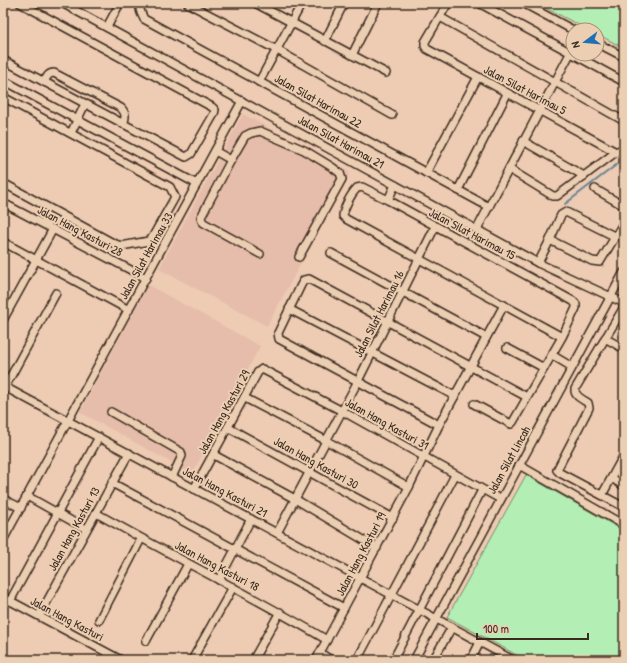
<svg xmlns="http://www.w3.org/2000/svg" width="627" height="663" font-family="'Patrick Hand',sans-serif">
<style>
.built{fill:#e5bdaa}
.green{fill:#b3efb5;stroke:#778c6a}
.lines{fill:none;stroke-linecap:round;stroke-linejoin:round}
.stream{stroke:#658694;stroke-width:2}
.minor-casing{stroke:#3b2a1e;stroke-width:10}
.minor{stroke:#eccfb3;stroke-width:7}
.labels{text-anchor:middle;stroke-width:4;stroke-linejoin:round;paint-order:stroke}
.street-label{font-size:12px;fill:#3b2a1e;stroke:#eccfb3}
</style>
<rect width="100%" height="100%" fill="#eecbb3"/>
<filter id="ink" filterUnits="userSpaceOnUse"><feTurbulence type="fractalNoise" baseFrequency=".025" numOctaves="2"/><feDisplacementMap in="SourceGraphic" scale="8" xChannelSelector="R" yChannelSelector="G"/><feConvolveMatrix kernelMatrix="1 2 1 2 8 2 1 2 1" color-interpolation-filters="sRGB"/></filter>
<g filter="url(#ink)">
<g class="built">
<path d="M243,114L350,172L267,326L159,269Z"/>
<path d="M148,285L260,346L192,474L80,412Z"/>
</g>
<g class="green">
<path d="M536,3H624V48L597,34V30H589Z"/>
<path d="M526,475L624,531V660H526L447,617Z"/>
</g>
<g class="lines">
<path class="stream" d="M565,204L624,159"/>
<g class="minor-casing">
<g id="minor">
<path d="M62,3L538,263L624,303"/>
<path d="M142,3C138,9 141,13 144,19L489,207"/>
<path d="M187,3L277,50L392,115"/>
<path d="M255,3L386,73"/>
<path d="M448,3L425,42V46L427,49L616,152"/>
<path d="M479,3L573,54"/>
<path d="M523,3L573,30"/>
<path d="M440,17L624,121"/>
<path d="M107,27L120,3"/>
<path d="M325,41L344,3"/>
<path d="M597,43L624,57"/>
<path d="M573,54L624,82"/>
<path d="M352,55L378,3"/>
<path d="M3,60L186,157L191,154L214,114L215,110L212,107L20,3"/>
<path d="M3,80L197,184"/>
<path d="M44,82C47,77 48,73 54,73L121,108C126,113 126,117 123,124"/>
<path d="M259,82L302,3"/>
<path d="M3,97L170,187L175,197L152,238L149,241L121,246L113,243L3,183"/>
<path d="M71,133L85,104"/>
<path d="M523,141L584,176"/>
<path d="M215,151L231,160L245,136L251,133L260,131L304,150L332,167L340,173L342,179L299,257"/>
<path d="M231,160L201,217L202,221L204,223L260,254"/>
<path d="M509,169L553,196H557L616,152L624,148"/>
<path d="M426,173L478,77"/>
<path d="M595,189L624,206"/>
<path d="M458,190L507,94"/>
<path d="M388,200L395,185"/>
<path d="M3,203L146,278"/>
<path d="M477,229L573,48"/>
<path d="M550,240L561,215L566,212L616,237"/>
<path d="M3,242L129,310"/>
<path d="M331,253L486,337"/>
<path d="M538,263L550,240L592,261L600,262L624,222"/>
<path d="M624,307L575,389C574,396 582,399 588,403L589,408L557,470L560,473L624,507"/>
<path d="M289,309L455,396"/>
<path d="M3,320L53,229"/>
<path d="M605,338L624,349"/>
<path d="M507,348L544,368"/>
<path d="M552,355L572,367"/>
<path d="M3,386L513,660"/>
<path d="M5,387L56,293"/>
<path d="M245,398L327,441L409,487"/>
<path d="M474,404L511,424L513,422L562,337L576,308V304L573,301L388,200L362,187L357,188C351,194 344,207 343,216L346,219L562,337"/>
<path d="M111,412L181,452L182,456L172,477"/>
<path d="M439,425L279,339L278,333L301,285L304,280L309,279L527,397"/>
<path d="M229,428L393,518"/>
<path d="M214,455L295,499L377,548"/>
<path d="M519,465L624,525"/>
<path d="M612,478L624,486"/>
<path d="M112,483L344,608"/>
<path d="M194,489L258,372L262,369L342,411L500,499"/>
<path d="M602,495L624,455"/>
<path d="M27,496L86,529"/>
<path d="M3,499L21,508"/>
<path d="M96,513C172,556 251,595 327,640"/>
<path d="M277,533L358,381L435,227"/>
<path d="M3,540L242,101"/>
<path d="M219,580L251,519"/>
<path d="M3,597L121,660"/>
<path d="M10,601L99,437"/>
<path d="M39,616L129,453"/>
<path d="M99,620L141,539"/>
<path d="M146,641L188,564"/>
<path d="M320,653L331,660"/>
<path d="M192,660L233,587"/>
<path d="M253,660L280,612"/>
<path d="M316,660L409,487L439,425L504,305"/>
<path d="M357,660L455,475"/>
<path d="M393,660L482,490"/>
<path d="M414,660L624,272"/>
<path d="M433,660L452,627"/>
<path d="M471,660L480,642"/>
</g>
</g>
<use href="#minor" class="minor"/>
</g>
</g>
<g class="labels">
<g class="street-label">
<text transform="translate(525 90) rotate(28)" y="4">Jalan Silat Harimau 5</text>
<text transform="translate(318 101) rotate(29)" y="4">Jalan Silat Harimau 22</text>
<text transform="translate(341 142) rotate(29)" y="4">Jalan Silat Harimau 21</text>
<text transform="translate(80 231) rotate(28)" y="4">Jalan Hang Kasturi 28</text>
<text transform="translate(472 234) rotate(28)" y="4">Jalan Silat Harimau 15</text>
<text transform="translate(146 256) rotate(-61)" y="4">Jalan Silat Harimau 33</text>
<text transform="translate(379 314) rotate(-63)" y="4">Jalan Silat Harimau 16</text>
<text transform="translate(224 412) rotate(-61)" y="4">Jalan Hang Kasturi 29</text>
<text transform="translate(387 424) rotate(29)" y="4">Jalan Hang Kasturi 31</text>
<text transform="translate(509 460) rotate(-61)" y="4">Jalan Silat Lincah</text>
<text transform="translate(316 463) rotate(29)" y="4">Jalan Hang Kasturi 30</text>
<text transform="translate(225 492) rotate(28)" y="4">Jalan Hang Kasturi 21</text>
<text transform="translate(74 529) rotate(-61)" y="4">Jalan Hang Kasturi 13</text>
<text transform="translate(361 554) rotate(-62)" y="4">Jalan Hang Kasturi 19</text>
<text transform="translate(217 566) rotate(28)" y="4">Jalan Hang Kasturi 18</text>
<text transform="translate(67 619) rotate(28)" y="4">Jalan Hang Kasturi</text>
</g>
</g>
<rect width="627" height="663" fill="none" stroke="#eccfb3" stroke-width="16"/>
<rect x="8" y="8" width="611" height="647" fill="none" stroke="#3b2a1e" stroke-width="1.5" filter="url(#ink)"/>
<g transform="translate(585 42) rotate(254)"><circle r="19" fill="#eccfb3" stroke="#a58d77"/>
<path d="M0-3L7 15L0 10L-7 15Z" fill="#1f6fb2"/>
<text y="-6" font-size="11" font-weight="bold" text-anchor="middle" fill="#3b2a1e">N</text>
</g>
<path d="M477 633v6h111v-6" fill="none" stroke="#3b2a1e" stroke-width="2"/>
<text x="483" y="633" font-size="12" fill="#3b2a1e" stroke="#eccfb3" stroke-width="3" paint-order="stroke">100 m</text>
</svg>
